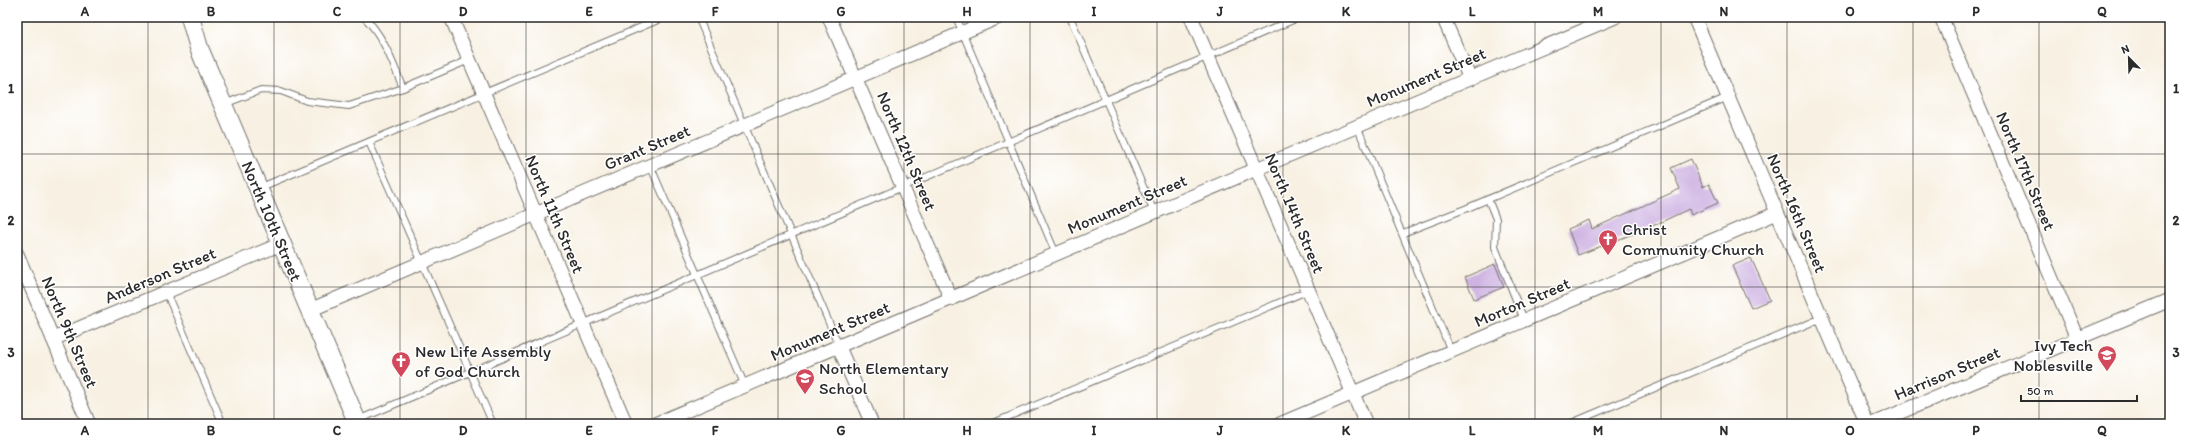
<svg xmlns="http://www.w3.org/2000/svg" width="2187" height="441" font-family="Itim,sans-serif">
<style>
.building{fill:#ceb2e2}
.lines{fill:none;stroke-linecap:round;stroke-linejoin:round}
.service-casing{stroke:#73706b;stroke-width:8}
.minor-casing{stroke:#73706b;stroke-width:15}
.secondary-casing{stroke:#73706b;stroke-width:20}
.service{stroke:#fff;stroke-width:6}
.minor{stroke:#fff;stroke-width:13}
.secondary{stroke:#fff;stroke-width:18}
.grid{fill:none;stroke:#2b2b2b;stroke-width:1;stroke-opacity:0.55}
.labels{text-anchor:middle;stroke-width:3;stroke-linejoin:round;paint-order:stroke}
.street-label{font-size:17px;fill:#2b2b2b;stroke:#fff}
.poi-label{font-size:17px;fill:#2b2b2b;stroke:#fff;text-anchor:start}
.neatline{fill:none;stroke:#2b2b2b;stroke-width:1.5}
.grid-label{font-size:13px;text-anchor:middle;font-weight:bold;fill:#2b2b2b}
</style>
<rect width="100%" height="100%" fill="#fff"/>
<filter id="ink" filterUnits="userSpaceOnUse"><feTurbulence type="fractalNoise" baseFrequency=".025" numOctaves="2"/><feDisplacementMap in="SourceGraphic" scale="8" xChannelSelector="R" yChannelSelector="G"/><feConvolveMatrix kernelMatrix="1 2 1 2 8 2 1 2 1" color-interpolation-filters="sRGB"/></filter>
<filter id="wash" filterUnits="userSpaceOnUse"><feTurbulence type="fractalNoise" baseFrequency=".012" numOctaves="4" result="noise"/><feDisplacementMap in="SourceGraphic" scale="16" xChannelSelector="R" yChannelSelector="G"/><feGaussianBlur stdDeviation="0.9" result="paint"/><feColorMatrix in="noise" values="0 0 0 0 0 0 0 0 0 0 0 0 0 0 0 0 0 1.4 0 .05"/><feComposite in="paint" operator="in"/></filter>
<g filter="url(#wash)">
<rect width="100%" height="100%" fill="#f8f1e3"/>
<g id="blocks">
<g class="building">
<path d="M1691,159L1703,187L1709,184L1718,203L1691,215L1689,209L1646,229L1578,255L1568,229L1589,220L1592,229L1680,189L1671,168Z"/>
<path d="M1751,258L1770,300L1751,308L1732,266Z"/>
<path d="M1495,264L1504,287L1474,299L1465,277Z"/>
</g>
</g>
</g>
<g filter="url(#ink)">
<use href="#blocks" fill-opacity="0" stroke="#73706b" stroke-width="1"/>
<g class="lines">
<g class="service-casing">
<g id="service">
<path d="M364,17C384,36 393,64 403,88"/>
<path d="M698,17L839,346"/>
<path d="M956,17L1056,254"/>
<path d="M1070,17L1154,212"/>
<path d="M224,104L261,90L281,91L307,101L349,106L403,88L469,60"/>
<path d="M1357,126L1451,351"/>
<path d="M369,142L493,424"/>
<path d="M650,165L745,386"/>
<path d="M259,188L665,17"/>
<path d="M1488,199L1496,219L1495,247L1524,320"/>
<path d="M1403,233L1465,209L1728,97"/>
<path d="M166,292L223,424"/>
<path d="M358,420L1300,17"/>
<path d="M991,424L1309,290"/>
<path d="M1569,424L1822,318"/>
</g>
</g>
<g class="minor-casing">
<g id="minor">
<path d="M451,17L626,424"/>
<path d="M829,17L951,299"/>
<path d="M1191,17L1366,424"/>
<path d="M1443,17L1470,79"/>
<path d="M1694,17L1867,424"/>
<path d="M1941,17L2077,338"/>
<path d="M17,254L89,424"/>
<path d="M310,310L999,17"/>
<path d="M53,339L281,244"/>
<path d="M839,347L872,424"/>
<path d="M655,424L1615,17"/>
<path d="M1280,424L1777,213"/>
<path d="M1872,424L2170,300"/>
</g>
</g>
<g class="secondary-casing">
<path id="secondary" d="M190,17L199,48L358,424"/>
</g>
<use href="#service" class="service"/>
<use href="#minor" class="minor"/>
<use href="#secondary" class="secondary"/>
</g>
</g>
<path class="grid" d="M148,17V424M274,17V424M400,17V424M526,17V424M652,17V424M778,17V424M904,17V424M1030,17V424M1157,17V424M1283,17V424M1409,17V424M1535,17V424M1661,17V424M1787,17V424M1913,17V424M2039,17V424M17,154H2170M17,287H2170"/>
<defs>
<g id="church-pin" transform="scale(1)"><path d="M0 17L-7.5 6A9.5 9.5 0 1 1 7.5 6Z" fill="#d1495b" stroke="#fff"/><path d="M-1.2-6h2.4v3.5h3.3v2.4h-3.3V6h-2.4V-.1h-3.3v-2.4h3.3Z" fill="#fff"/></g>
<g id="university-pin" transform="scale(1)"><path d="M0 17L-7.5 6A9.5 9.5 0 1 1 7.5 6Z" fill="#d1495b" stroke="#fff"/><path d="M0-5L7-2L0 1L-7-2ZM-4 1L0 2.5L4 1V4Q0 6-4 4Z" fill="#fff"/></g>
<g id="school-pin" transform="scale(1)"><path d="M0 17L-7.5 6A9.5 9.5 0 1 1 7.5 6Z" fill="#d1495b" stroke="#fff"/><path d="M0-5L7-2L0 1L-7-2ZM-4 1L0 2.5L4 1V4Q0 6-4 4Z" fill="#fff"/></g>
</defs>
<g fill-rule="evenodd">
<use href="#church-pin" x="1608" y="239"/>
<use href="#university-pin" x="2107" y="355"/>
<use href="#church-pin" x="401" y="361"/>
<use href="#school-pin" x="805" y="378"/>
</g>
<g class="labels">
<g class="street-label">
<text transform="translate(1426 77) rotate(-23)" y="6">Monument Street</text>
<text transform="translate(647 147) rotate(-23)" y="6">Grant Street</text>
<text transform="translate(907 151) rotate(67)" y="6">North 12th Street</text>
<text transform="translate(2026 171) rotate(67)" y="6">North 17th Street</text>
<text transform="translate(1127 204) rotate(-23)" y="6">Monument Street</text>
<text transform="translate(1295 213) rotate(67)" y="6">North 14th Street</text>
<text transform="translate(1797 213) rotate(67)" y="6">North 16th Street</text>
<text transform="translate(555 214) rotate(67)" y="6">North 11th Street</text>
<text transform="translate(272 221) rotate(67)" y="6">North 10th Street</text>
<text transform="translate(160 275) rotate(-23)" y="6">Anderson Street</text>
<text transform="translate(1522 302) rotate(-23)" y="6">Morton Street</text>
<text transform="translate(830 331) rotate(-23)" y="6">Monument Street</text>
<text transform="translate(70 332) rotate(67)" y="6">North 9th Street</text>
<text transform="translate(1947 373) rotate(-23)" y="6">Harrison Street</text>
</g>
<g class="poi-label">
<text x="1622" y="235">Christ<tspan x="1622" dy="20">Community Church</tspan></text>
<text x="2093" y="351" text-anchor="end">Ivy Tech<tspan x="2093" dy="20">Noblesville</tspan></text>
<text x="415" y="357">New Life Assembly<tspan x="415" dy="20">of God Church</tspan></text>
<text x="819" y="374">North Elementary<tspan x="819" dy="20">School</tspan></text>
</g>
</g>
<rect width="2187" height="441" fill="none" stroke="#fff" stroke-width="44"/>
<g transform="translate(2129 58) rotate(337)" stroke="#ffffff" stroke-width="3" paint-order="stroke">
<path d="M0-3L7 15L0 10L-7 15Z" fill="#2b2b2b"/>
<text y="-6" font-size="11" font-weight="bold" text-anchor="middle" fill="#2b2b2b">N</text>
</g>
<path d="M2021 395v6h116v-6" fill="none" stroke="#2b2b2b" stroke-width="2"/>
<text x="2027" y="395" font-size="12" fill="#2b2b2b" stroke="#ffffff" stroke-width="3" paint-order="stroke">50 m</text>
<rect x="22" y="22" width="2143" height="397" class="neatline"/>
<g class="grid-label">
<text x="85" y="16">A</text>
<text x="211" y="16">B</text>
<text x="337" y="16">C</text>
<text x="463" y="16">D</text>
<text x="589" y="16">E</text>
<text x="715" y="16">F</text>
<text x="841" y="16">G</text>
<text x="967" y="16">H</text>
<text x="1094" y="16">I</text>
<text x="1220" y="16">J</text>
<text x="1346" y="16">K</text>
<text x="1472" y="16">L</text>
<text x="1598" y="16">M</text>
<text x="1724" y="16">N</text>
<text x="1850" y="16">O</text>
<text x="1976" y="16">P</text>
<text x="2102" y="16">Q</text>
<text x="11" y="93">1</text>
<text x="2176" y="93">1</text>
<text x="11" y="225">2</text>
<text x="2176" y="225">2</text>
<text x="11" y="357">3</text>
<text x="2176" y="357">3</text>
<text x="85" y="435">A</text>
<text x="211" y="435">B</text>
<text x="337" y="435">C</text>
<text x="463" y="435">D</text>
<text x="589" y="435">E</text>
<text x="715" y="435">F</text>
<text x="841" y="435">G</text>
<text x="967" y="435">H</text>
<text x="1094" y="435">I</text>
<text x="1220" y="435">J</text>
<text x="1346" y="435">K</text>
<text x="1472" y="435">L</text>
<text x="1598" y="435">M</text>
<text x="1724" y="435">N</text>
<text x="1850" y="435">O</text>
<text x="1976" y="435">P</text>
<text x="2102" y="435">Q</text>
</g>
</svg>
